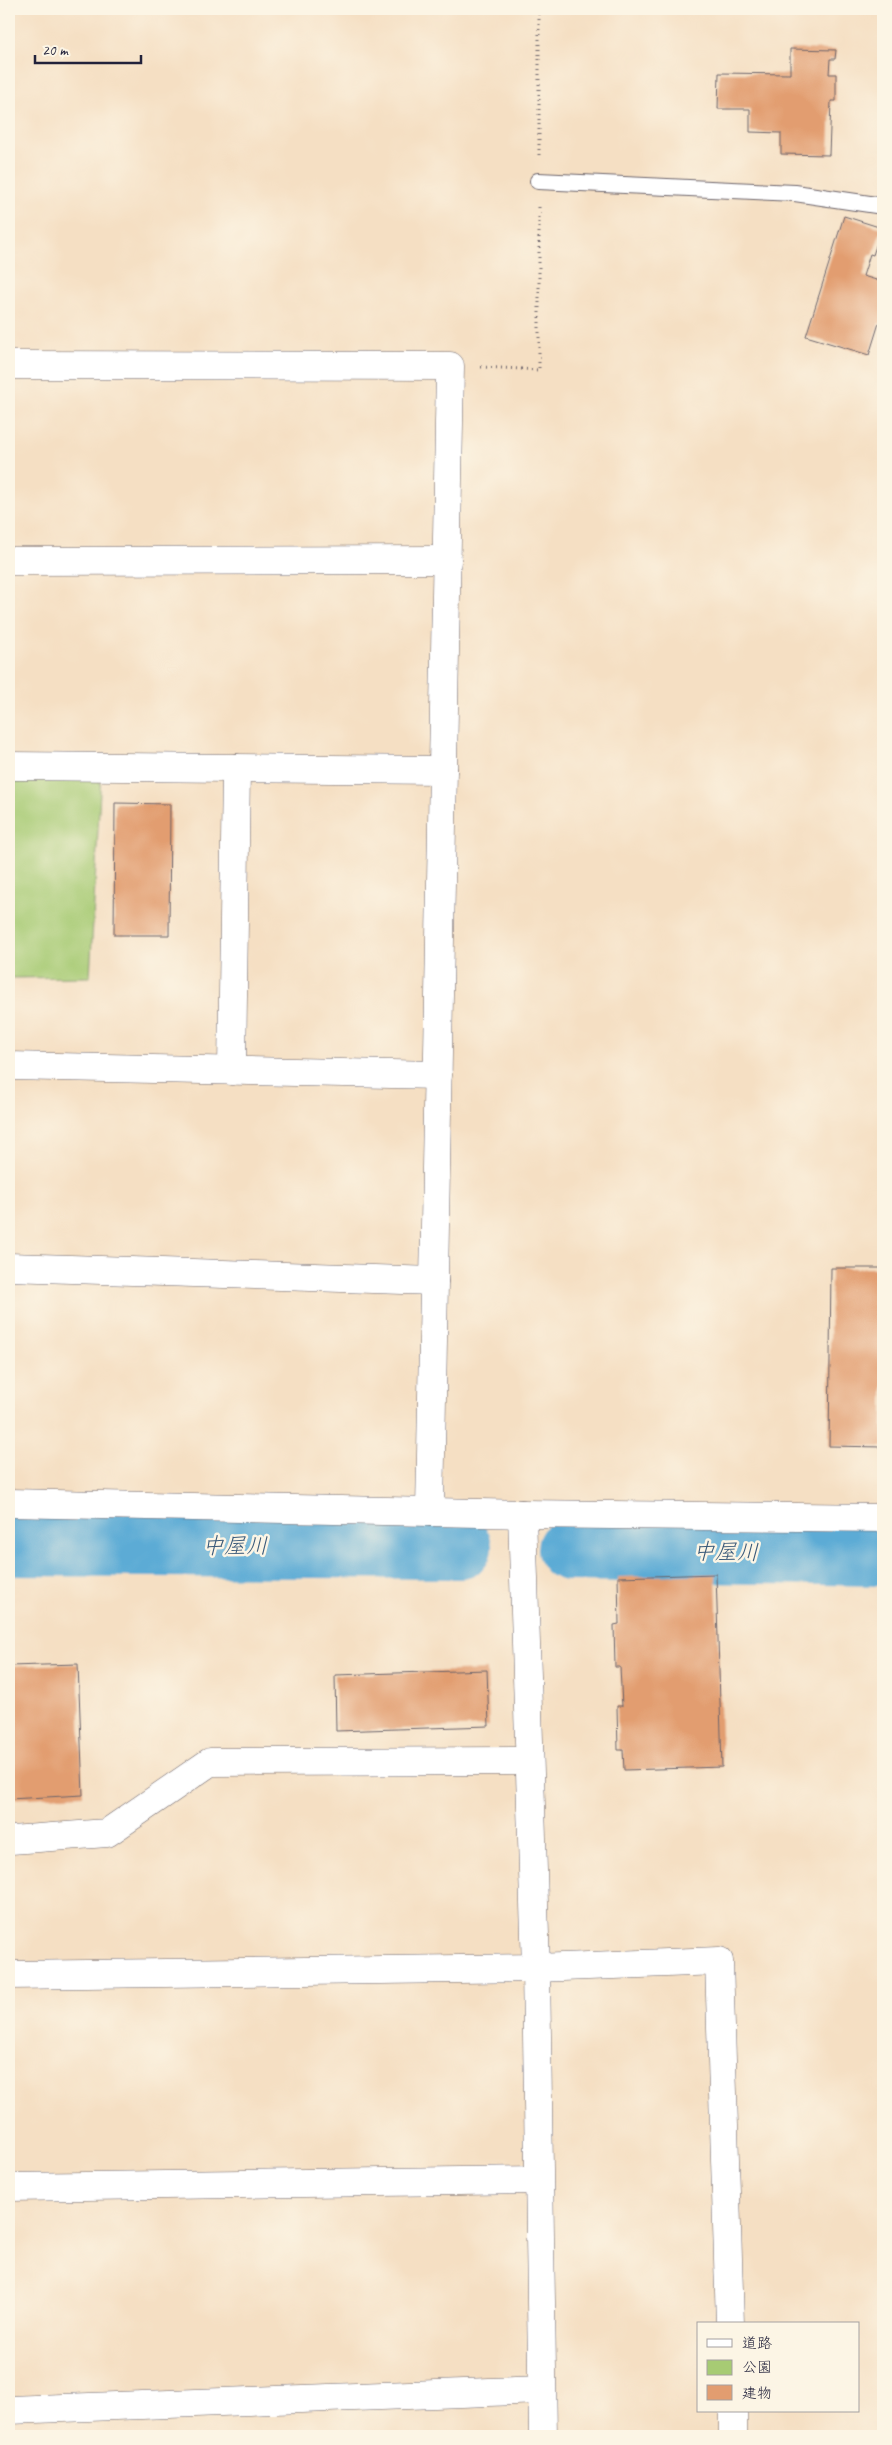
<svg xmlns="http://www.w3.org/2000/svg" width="892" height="2445" font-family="Caveat,'Klee One',sans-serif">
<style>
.green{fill:#a7cb74;stroke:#647658}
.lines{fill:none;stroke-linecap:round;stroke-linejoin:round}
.river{stroke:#5babd5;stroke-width:64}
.building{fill:#e29d70}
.service-casing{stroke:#6c646b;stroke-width:18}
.minor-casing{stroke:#6c646b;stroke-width:29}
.tertiary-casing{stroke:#6c646b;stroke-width:29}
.path{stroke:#6c646b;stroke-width:3;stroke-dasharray:1 4;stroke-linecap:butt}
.service{stroke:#fff;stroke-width:16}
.minor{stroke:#fff;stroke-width:28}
.tertiary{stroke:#fff;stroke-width:28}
.labels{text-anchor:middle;stroke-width:5;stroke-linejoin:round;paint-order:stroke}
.water-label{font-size:22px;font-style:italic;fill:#395979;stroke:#fcf5e5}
</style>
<rect width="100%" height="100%" fill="#fcf5e5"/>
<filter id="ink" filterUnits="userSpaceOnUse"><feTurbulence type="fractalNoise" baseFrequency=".02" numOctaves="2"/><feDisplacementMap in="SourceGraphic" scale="10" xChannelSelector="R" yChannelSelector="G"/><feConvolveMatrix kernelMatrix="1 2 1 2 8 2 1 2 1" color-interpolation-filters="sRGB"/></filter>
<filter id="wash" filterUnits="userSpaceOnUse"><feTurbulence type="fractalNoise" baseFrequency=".0096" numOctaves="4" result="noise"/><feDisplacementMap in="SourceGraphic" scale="20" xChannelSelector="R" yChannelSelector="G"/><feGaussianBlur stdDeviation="1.12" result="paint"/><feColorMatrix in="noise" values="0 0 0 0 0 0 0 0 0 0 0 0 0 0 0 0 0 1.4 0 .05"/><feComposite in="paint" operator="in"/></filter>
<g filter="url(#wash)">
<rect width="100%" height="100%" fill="#f5dfc3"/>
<path class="green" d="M9,771L101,773L90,977L9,978Z"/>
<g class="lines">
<g class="river">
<path d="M9,1544L460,1547"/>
<path d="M569,1549L883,1554"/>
</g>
</g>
<g id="blocks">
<g class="building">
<path d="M790,49L836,50L835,59H830L829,74H836V101H831L829,155L781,154V133L750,132V109H718L719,73L790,74Z"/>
<path d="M844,216L882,228L873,255L870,254L863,276L883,282V320L882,324L879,323L869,355L806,336Z"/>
<path d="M115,803L170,804L169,935H114Z"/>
<path d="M831,1268H883V1447L829,1446Z"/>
<path d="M716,1574L722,1767L624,1770L623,1750H618L617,1706H622L620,1667H615L614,1625L619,1624L618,1577Z"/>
<path d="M78,1664L83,1795L9,1799V1666Z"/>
<path d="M487,1670L489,1726L336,1731L335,1675Z"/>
</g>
</g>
</g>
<g filter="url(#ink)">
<use href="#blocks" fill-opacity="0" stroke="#6c646b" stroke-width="1"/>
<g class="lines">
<g class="service-casing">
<path id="service" d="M538,181L795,193L883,206"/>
</g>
<g class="minor-casing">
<g id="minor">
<path d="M9,365L450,366L430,1512"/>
<path d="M9,561L447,560"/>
<path d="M9,766L443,770"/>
<path d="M9,1066L438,1075"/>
<path d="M232,1071L236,768"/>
<path d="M9,1267L434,1281"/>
<path d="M522,1514L536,1968L543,2436"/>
<path d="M11,1840L107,1833L210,1762L529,1761"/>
<path d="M9,1975L536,1968L719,1961L730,2324"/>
<path d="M9,2187L538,2180"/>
<path d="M9,2410L541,2390"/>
<path d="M733,2411V2436"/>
</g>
</g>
<g class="tertiary-casing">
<path id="tertiary" d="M9,1503L522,1514L883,1518"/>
</g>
<g class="path">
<path d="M539,155V9"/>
<path d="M481,367L539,370V207"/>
</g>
<use href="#service" class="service"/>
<use href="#minor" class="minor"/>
<use href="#tertiary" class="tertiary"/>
</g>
</g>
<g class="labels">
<g class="water-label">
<text x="235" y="1553">中屋川</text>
<text transform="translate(726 1551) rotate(1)" y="8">中屋川</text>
</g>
</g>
<rect width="892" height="2445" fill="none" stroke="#fcf5e5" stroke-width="30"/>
<rect x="697" y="2322" width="162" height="90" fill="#fcf5e5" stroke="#a5a1a1"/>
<rect x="707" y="2339" width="25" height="8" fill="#ffffff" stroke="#a5a1a1"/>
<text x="742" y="2348" font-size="15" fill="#22223b">道路</text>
<rect x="707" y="2360" width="25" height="15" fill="#a7cb74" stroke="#a5a1a1"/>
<text x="742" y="2372" font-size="15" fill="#22223b">公園</text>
<rect x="707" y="2385" width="25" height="15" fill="#e29d70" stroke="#a5a1a1"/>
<text x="742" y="2398" font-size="15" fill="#22223b">建物</text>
<path d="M35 55v8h106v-8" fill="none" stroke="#22223b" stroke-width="2.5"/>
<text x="42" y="55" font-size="15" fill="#22223b" stroke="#fcf5e5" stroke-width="4" paint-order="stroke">20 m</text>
</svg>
